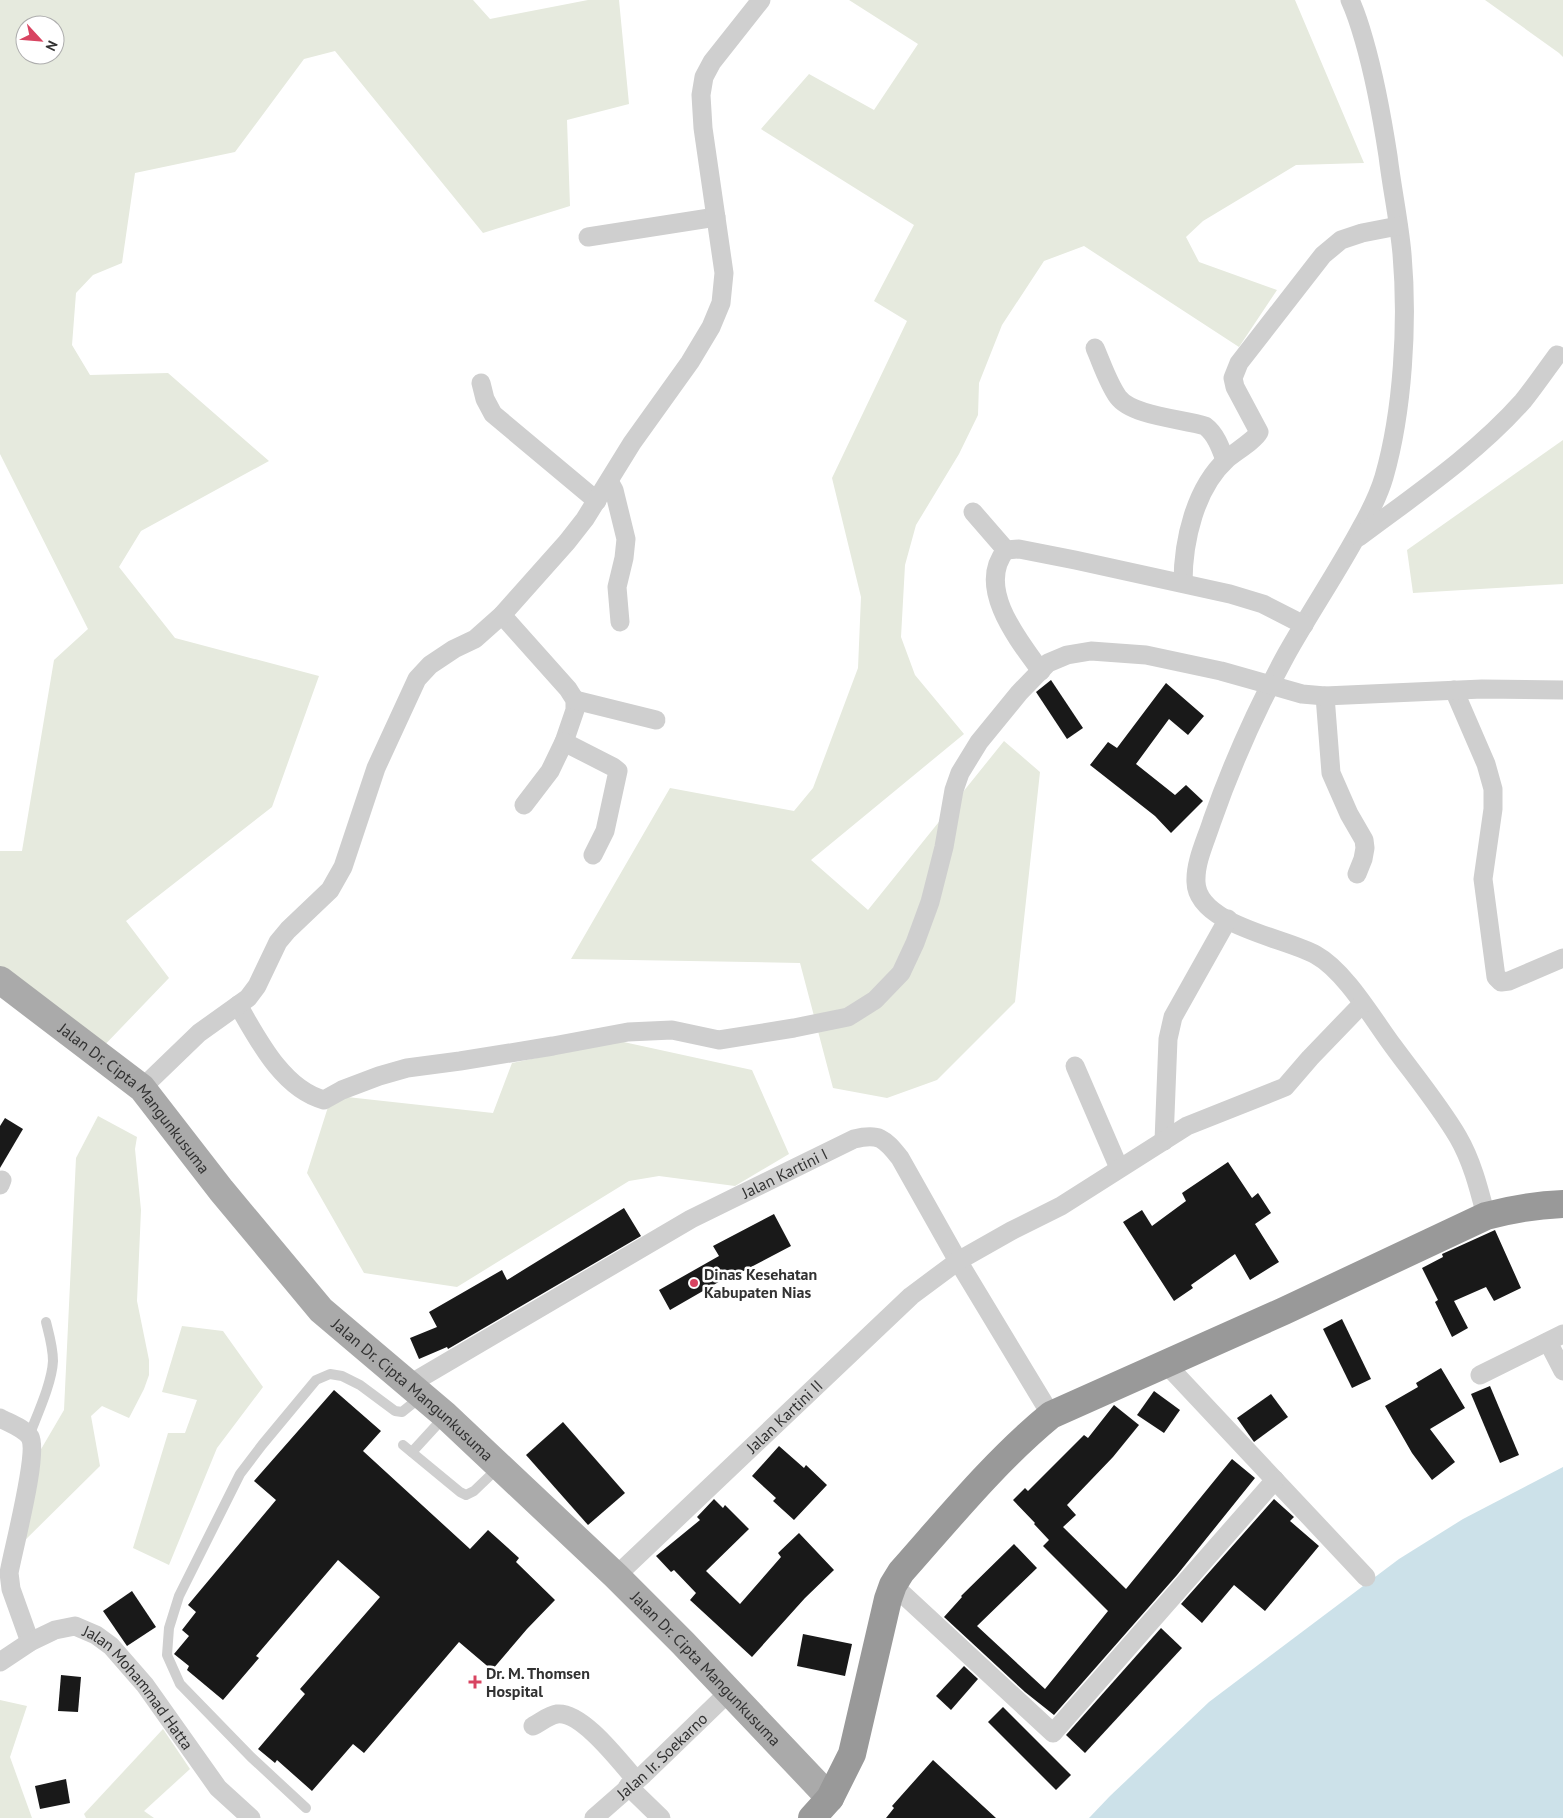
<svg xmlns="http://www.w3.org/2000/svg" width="1563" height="1818" font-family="'PT Sans',sans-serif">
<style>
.green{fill:#e6eade;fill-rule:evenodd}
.water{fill:#cce1e9}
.building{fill:#191919}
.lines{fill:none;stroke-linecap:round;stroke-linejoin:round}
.lane{stroke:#cfcfcf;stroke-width:10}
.street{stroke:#cfcfcf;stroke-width:19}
.primary{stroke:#aaa;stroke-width:28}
.highway{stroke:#999;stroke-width:28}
.poi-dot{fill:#d84461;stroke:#fff;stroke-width:2}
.labels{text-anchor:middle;stroke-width:5;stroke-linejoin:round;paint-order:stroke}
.street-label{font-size:16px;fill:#323232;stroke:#fff}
.poi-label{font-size:16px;font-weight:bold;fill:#323232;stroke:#fff;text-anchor:start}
</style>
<rect width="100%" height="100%" fill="#fff"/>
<g class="green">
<path d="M0,0H473L490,19L588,0H619L629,104L567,120L570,206L483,233L335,51L304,59L235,152L135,173L122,263L93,275L76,293L72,345L90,375L168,373L269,461L141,531L119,567L175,638L319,676L272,807L126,921L169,978L97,1053L0,980V851H22L54,660L88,629L0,454ZM25,25H55V55H25Z"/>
<path d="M849,0H1295L1364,163L1296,165L1203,221L1186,237L1199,262L1277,290L1239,347L1084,246L1044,261L1002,325L979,383L978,415L959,454L916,525L905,565L901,637L915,675L964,734L811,860L868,910L1004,741L1040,772L1015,1002L937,1080L887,1098L833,1088L800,963L571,959L670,788L794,811L813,788L858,668L861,597L832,478L907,321L874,301L914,225L761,129L809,74L874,110L918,44Z"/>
<path d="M1485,0H1563V57L1559,53Z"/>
<path d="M1563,440V584L1413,593L1407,550Z"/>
<path d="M619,1041L752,1070L789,1154L735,1186L659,1176L629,1181L457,1287L364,1273L307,1173L328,1107L347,1097L493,1113L512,1063Z"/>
<path d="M98,1116L137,1137L135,1149L141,1210L137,1301L149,1360V1375L144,1389L129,1418L102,1406L91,1416L100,1466L12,1553L30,1468L64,1410L76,1158Z"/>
<path d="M182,1326L223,1331L263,1387L217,1448L169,1565L133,1548L168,1433H185L197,1400L162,1392Z"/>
<path d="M0,1700L27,1706L10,1757L32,1818H0Z"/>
<path d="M163,1729L190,1769L144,1811L154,1818H86L84,1814Z"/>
</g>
<path class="water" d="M1563,1467V1818H1089L1110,1796L1209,1702L1399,1559L1463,1519Z"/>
<g class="building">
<path d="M1051,680L1083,728L1067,739L1036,692Z"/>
<path d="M1166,683L1204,716L1188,735L1169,719L1136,764L1175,795L1186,785L1203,801L1171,833L1155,816L1090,765L1108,742L1117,748Z"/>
<path d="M5,1118L23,1129L0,1168V1126Z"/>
<path d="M1228,1162L1252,1198L1258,1193L1271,1213L1255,1224L1279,1262L1250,1280L1235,1254L1191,1285L1193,1288L1174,1301L1123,1222L1142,1210L1152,1226L1186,1201L1182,1193Z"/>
<path d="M624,1208L641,1236L448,1349L447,1347L419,1359L410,1338L437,1327L429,1312L502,1270L507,1280Z"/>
<path d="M774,1214L791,1246L730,1278L729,1276L670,1310L659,1290L719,1256L713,1246Z"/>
<path d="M1495,1230L1521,1288L1494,1301L1486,1287L1454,1301L1468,1328L1452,1337L1435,1302L1438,1300L1422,1268L1443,1257L1442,1254Z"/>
<path d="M1342,1319L1371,1379L1352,1388L1323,1329Z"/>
<path d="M1441,1368L1465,1408L1430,1429L1455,1462L1432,1480L1412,1453L1385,1406L1418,1387L1416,1383Z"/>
<path d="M1490,1386L1519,1455L1500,1463L1471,1394Z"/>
<path d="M334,1390L381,1431L363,1451L470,1549L488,1530L519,1558L516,1562L555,1600L527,1629L492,1670L459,1642L364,1753L353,1744L312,1791L277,1760L275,1763L258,1749L305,1694L300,1689L380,1597L338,1560L256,1656L259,1658L223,1700L187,1670L189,1666L174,1654L189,1636L182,1630L196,1612L188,1605L276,1500L254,1481Z"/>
<path d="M1154,1391L1180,1410L1164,1433L1137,1415Z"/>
<path d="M1271,1394L1288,1417L1254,1442L1237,1418Z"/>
<path d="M1114,1405L1139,1425L1113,1457L1067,1505L1076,1515L1063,1527L1126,1589L1232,1459L1255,1478L1177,1575L1054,1715L1025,1692L944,1617L962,1597L961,1596L1014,1544L1037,1568L977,1626L1045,1689L1108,1611L1043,1546L1049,1540L1034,1524L1035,1523L1013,1500L1025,1488L1028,1491L1084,1435L1088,1438Z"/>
<path d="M563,1422L625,1493L588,1525L526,1455Z"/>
<path d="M779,1446L804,1468L806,1465L827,1485L794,1520L773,1501L776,1498L752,1476Z"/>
<path d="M714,1499L723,1508L725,1505L749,1529L706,1571L740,1604L781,1557L778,1553L799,1533L834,1570L805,1598L752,1657L690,1600L696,1593L674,1570L671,1572L656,1556L700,1520L697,1517Z"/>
<path d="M1274,1499L1294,1517L1290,1521L1319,1546L1265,1611L1234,1585L1202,1623L1181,1604Z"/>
<path d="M132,1591L156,1627L127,1646L103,1611Z"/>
<path d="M1161,1628L1182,1648L1085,1753L1066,1735Z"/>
<path d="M803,1634L852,1644L845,1676L797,1666Z"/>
<path d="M964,1666L978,1679L951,1710L936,1696Z"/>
<path d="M61,1675L81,1677L78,1712L58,1711Z"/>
<path d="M1003,1707L1071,1775L1056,1790L988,1722Z"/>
<path d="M933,1760L996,1818H886L894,1808L892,1806Z"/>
<path d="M66,1779L70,1803L40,1809L35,1786Z"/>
</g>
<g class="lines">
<g class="lane">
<path d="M29,1436C37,1415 52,1383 53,1361C53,1347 49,1334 46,1322"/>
<path d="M403,1445L460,1492L466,1495L474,1491L499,1467"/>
<path d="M412,1452L445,1416"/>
<path d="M306,1808L251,1757L180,1684L167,1655L169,1628L179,1596L240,1474L262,1445L316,1380L330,1374L342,1376L360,1385L395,1411L402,1412L422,1396"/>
</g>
<g class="street">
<path d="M1350,0C1356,13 1360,26 1364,40C1375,78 1382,117 1388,156C1392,189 1399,221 1402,254C1408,322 1403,411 1384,477C1379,494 1370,512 1361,528C1338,571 1310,612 1286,655C1257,708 1232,764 1212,821C1206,840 1195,862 1196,882C1197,925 1286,938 1316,955C1345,971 1373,1019 1393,1046C1415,1076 1439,1105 1458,1137C1472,1161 1479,1189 1486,1216"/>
<path d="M588,237L716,217"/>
<path d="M1095,348C1102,364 1108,383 1118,397C1132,416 1183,419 1205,426C1216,434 1221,449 1225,460"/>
<path d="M481,383L485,399L493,414L597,501"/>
<path d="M609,481L614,490L626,539L624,558L617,587L620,622"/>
<path d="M973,512L1006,550"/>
<path d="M1359,537C1415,495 1476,454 1523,401C1535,386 1546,370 1557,355"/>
<path d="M1183,583C1183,541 1195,488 1227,459C1235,452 1255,440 1259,432L1235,387L1233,378L1239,363L1323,255L1341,240L1362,233L1398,226"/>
<path d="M502,615L568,689L575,700V710L564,742L550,771L524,805"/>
<path d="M1041,671C1019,641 975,587 1006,550L1019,549L1075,560L1230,594L1263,604L1304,625"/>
<path d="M1454,690L1486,764L1493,789V809L1483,879L1496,977L1501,982L1509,981L1563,958"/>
<path d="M1325,696L1331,773L1349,814L1364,840L1365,848L1363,859L1357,874"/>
<path d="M575,700L656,720"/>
<path d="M564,742L613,767L618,771L605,831L593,855"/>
<path d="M238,1005C258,1040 283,1089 324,1100L342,1090L379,1076L407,1068L460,1061L553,1046L628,1032L672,1030L719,1040L794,1028L848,1017L875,1000L901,973L915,943L930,902L944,847L954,790L960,773L979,742L1019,693L1048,663L1067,655L1091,651L1146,655L1221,671L1302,694L1325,696L1482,689L1563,690"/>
<path d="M1075,1066L1119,1168"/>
<path d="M142,1088L199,1033L248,998L257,986L278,942L288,930L330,890L343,867L376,768L417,679L430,665L454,649L475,639L502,615L567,542L585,519L632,443L690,362L711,327L721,303L724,273L703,128L701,95L704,77L712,62L761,0"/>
<path d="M1164,1141L1168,1039L1173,1017L1228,919"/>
<path d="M0,1185L2,1180"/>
<path d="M1548,1342L1563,1371"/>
<path d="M1166,1364L1366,1577"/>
<path d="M1480,1375L1563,1334"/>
<path id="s1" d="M410,1384L691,1219L854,1139C879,1133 884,1138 900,1158L958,1261L1051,1415"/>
<path d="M0,1418C9,1423 24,1428 30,1437C39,1453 13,1550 9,1573L11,1589L30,1642"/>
<path id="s2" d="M616,1576L911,1296L958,1261L1011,1231L1061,1206L1187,1126L1285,1087L1310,1058L1362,1004"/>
<path d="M893,1585L1053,1733L1275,1480"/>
<path id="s3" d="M0,1662L30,1642L55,1630L75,1626L96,1635L111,1646L145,1685L218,1788L251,1818"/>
<path d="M533,1726C541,1722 549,1715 557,1714C582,1711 620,1762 636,1780"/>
<path d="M628,1786L661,1818"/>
<path id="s4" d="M594,1818L644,1774L729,1692"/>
</g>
<path class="primary" id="s5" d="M0,980L142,1088L221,1190L321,1310L445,1415L616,1576L683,1643L830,1798"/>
<path class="highway" d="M812,1818L830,1798L852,1754L888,1599L893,1585L901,1572C949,1518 995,1461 1051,1415L1284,1311L1486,1216C1512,1209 1536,1205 1563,1204"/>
</g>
<g class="poi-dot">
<circle cx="694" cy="1283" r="5"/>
<path d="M472.5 1674.5h5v5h5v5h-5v5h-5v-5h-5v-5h5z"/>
</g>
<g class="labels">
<g class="street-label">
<text dy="6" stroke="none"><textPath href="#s5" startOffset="180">Jalan Dr. Cipta Mangunkusuma</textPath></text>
<text dy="6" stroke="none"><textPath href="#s1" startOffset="430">Jalan Kartini I</textPath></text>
<text dy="6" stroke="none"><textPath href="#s5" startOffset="585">Jalan Dr. Cipta Mangunkusuma</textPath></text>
<text dy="6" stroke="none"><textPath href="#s2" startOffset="232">Jalan Kartini II</textPath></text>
<text dy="6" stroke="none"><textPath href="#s5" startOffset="990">Jalan Dr. Cipta Mangunkusuma</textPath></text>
<text dy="6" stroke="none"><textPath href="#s3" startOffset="174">Jalan Mohammad Hatta</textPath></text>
<text dy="6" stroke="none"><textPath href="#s4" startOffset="92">Jalan Ir. Soekarno</textPath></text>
</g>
<g class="poi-label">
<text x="704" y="1280">Dinas Kesehatan<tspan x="704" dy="18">Kabupaten Nias</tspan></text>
<text x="486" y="1679">Dr. M. Thomsen<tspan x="486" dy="18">Hospital</tspan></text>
</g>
</g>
<g transform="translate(40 40) rotate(116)"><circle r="24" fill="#ffffff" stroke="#adadad"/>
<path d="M0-4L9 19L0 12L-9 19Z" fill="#d84461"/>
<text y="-8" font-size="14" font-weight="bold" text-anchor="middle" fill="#323232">N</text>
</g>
</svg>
